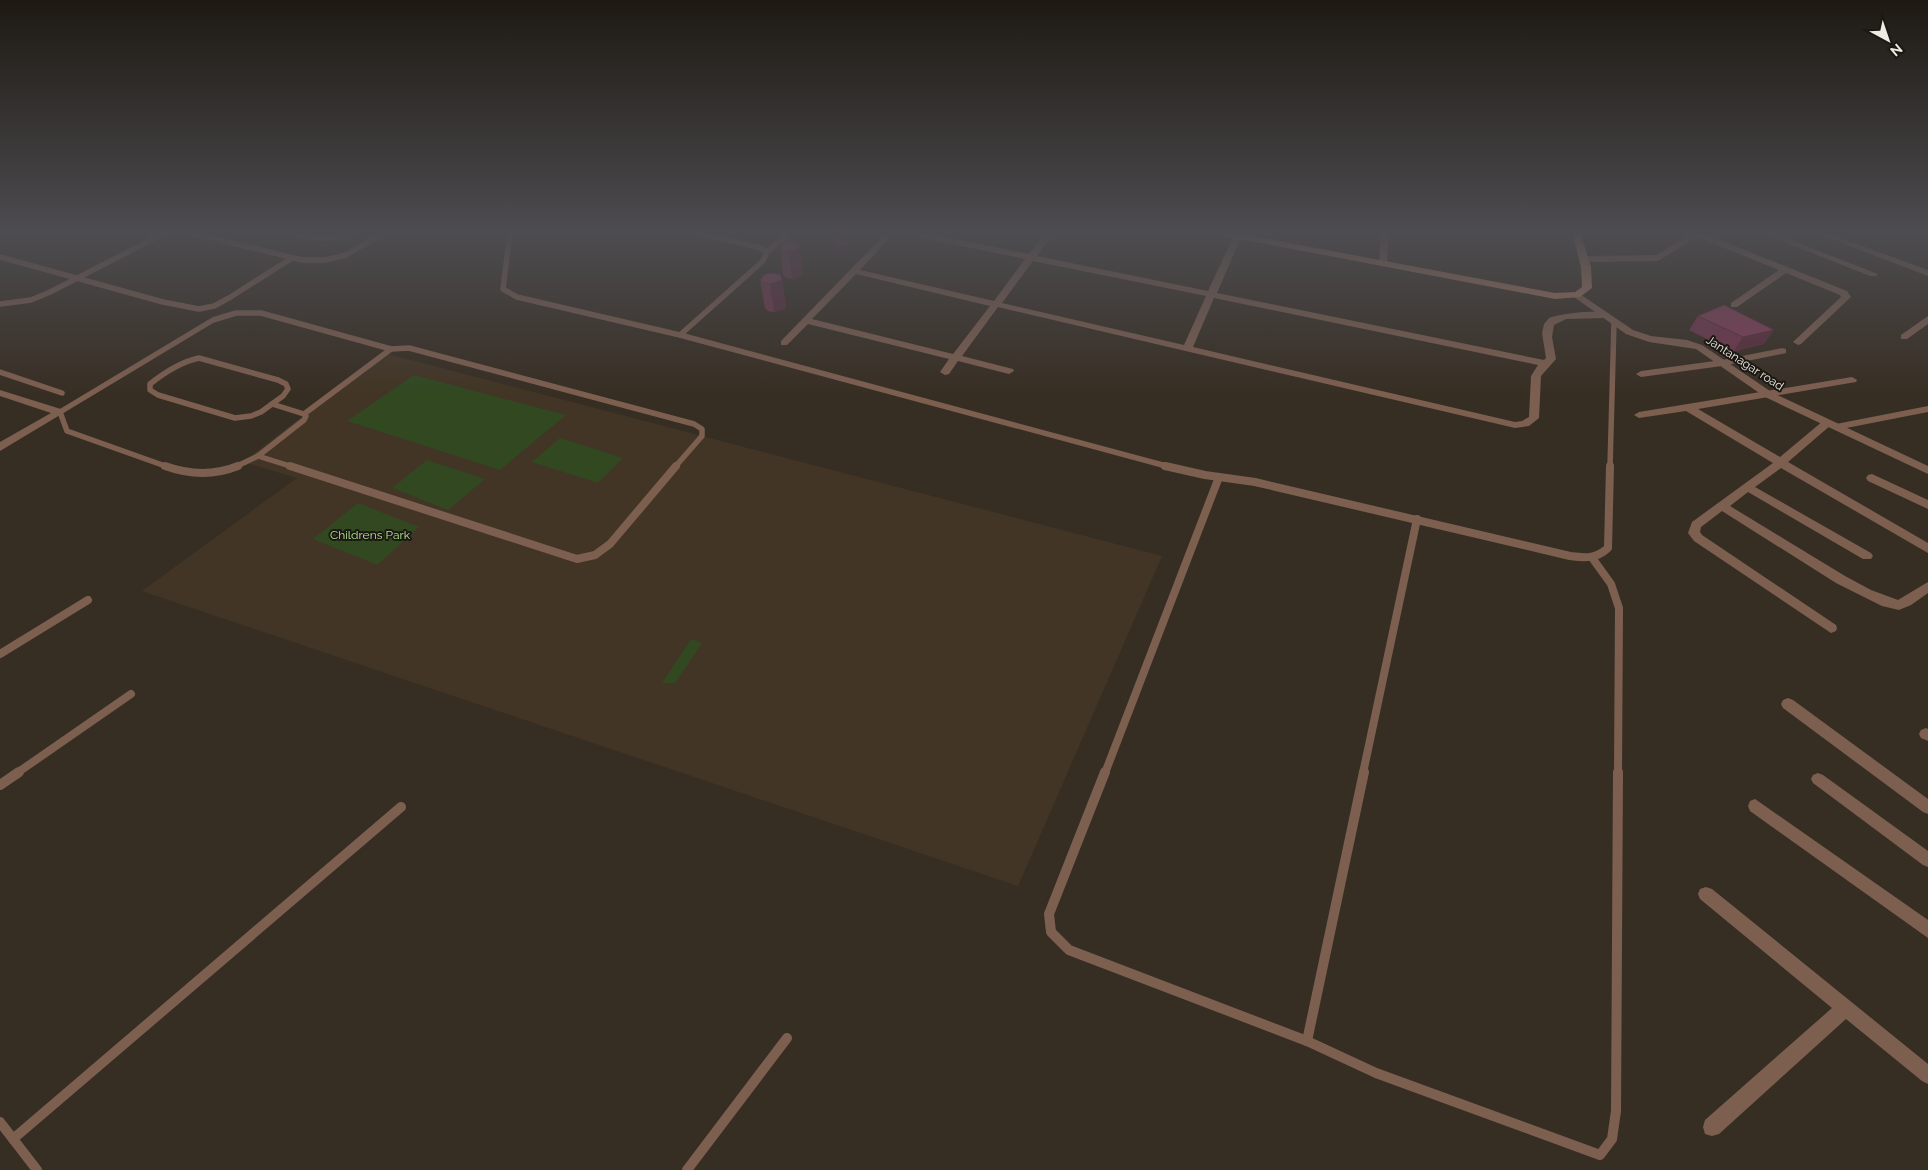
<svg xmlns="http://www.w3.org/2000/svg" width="1928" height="1170" font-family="Raleway,sans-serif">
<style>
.built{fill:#423525}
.green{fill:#314821}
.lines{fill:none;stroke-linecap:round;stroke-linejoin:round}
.service-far2{stroke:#7d5f50;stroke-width:5.5}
.service-far1{stroke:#7d5f50;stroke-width:8}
.service{stroke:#7d5f50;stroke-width:10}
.minor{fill:#7d5f50;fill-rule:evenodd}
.tertiary{fill:#7d5f50;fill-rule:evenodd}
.secondary{fill:#a87a61;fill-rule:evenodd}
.wall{fill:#72364d}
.shaded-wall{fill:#5c2c3e}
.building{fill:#843f59;stroke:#5c2c3e}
.labels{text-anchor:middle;stroke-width:4;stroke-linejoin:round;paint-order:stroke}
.street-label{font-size:12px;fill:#efeae2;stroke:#1b1712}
.park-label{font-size:12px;fill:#afe58c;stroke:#1b1712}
</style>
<rect width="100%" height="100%" fill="#372e23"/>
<path class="built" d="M384,353L1162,556L1018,886L142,591L297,478L243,462Z"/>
<g class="green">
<path d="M414,375L566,415L500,470L347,421Z"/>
<path d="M560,438L623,458L598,483L532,462Z"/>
<path d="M427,460L485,479L448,510L392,488Z"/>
<path d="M358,503L419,527L377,565L313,539Z"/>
<path d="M691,639L702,643L675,683H662Z"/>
</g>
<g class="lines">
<g class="service-far2">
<path d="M186,232L303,260H325L346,255L385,232"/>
<path d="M510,232L503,289L517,297L680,335L1170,467"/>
<path d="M1238,235L1247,232"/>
<path d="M767,252L791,232"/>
<path d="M0,257L163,302L199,309L214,306L229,298L292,258"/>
<path d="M0,304L31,300L50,292L167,232"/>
<path d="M680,335L763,261L767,252L758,247L692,232"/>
<path d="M391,349L409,348L694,424L702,429V436L675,467"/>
<path d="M199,358L278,380L286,384L288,389L283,396L261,412L251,416L235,418L158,395L150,390V384C165,372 180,362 199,358Z"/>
<path d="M0,372L62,393"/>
<path d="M272,404L304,414"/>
<path d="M258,456L293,467"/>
<path d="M258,456L304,420L306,416L304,414L391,349"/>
<path d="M168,467L67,431L60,412L213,320L236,313H261L391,349"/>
<path d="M235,467L258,456"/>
<path d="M1610,467L1614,322"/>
</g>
<g class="service-far1">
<path d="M165,466C190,475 213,476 238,466"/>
<path d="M290,466L577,559L595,555L610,544L676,466"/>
<path d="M1165,466L1205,475L1255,482L1570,556C1585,558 1596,559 1608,548L1610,466"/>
<path d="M1593,559L1611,584L1619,608L1618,773"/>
<path d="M0,654L88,600"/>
<path d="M17,773L131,694"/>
<path d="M1105,773L1219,477"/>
<path d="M1363,773L1417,519"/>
</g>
<g class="service">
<path d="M1105,772L1049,914L1051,932L1069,950L1307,1041L1364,772"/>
<path d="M0,785L19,772"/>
<path d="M1307,1041L1376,1073L1600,1155L1612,1139L1616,1111L1618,772"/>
<path d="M0,1122L37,1170"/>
<path d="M13,1139L401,807"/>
<path d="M687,1170L787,1038"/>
</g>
<g class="minor">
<path d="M287,232C302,231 316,237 331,236C341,236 348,231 358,232C344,245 302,243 287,232Z"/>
<path d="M887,232H895L860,270L994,301L1025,259L908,235L904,232H919L1029,254L1046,232H1054L1037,256L1208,291L1234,235L1238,232L1242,235L1217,293L1544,360L1546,358L1542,333L1544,324L1549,318C1560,314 1600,308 1610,315L1605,318L1566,319L1554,325L1552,337L1556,359L1541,376L1539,418L1529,426L1515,428L998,307L962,356L1013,369L1014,371L1009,374L958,361L949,374L945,375L940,372L949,359L808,324L787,345H781V341ZM1033,261L1206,296L1184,345L1002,303ZM856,274L990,306L953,354L812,319ZM1214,298L1538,365L1531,376L1529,417L1522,421L1515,422L1193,347Z"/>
<path d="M1381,232H1389L1387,264L1383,267L1379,264Z"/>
<path d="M1689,232H1700L1847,291L1851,297L1801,344L1798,345L1793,342L1795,340L1841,297L1840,295L1786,273L1737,307H1731V303L1779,270L1697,237L1658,261L1584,262L1580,259L1584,256L1656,255L1690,234Z"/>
<path d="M1759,232H1770L1878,274L1876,276H1870Z"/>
<path d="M1813,232H1824L1928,270V276Z"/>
<path d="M1928,316V324L1907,339H1901V335Z"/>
<path d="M1782,348L1786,349V353L1722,366L1641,377L1636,374L1641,371L1722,360Z"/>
<path d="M1852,377L1857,380L1856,382L1698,409L1780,457L1823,421H1831L1832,423L1831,425L1788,462L1928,543V553L1781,468L1755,487L1871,553L1873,556L1871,559H1863L1748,492L1730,506L1845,576L1871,590L1898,600L1928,582V593L1911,605L1899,610L1882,606L1836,583L1722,511L1701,527L1700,532L1702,535L1836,625L1837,628L1836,631L1831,633L1694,541L1688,533L1692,522L1773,463L1686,411L1639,418L1634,415L1639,412Z"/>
<path d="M0,390L64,410L65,412L0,451V442L51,413L0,396Z"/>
<path d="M1928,406V412L1836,430L1831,427L1836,424Z"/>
<path d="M1872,474L1928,500V509L1868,481L1866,478L1868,475Z"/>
<path d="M1788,698L1793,700L1928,799V814L1923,812L1783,708L1781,704L1783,700Z"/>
<path d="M1926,728L1928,729V741L1921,738L1919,734L1921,730Z"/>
<path d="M1818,773L1823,775L1928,851V867L1923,865L1813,783L1811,779L1813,775Z"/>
<path d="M1755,799L1928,920V938L1750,811L1748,806L1750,801Z"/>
<path d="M1706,887L1712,889L1928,1064V1084L1922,1081L1846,1019L1719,1134L1712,1136L1705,1134L1703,1127L1705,1120L1832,1008L1700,899L1698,894L1700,889Z"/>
</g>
<path class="tertiary" d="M1577,292L1633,330L1651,336L1687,340L1702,345L1773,393L1928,466V474L1765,397L1696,349L1649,342L1626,334L1574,297V293Z"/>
<path class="secondary" d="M1215,232H1231L1555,293L1575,292L1582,287L1581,267L1572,232H1580L1591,267L1592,288L1580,297L1555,299L1219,235Z"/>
</g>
<g class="wall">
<path d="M831,232H851L852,240L847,245L841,246L835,245L832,240Z"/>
<path d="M784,242L803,275L792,279L786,278L783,275L780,247Z"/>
<path d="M760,280H782L786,308L774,312L768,311L765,308Z"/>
<path d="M1698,316L1764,344L1733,352L1689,330Z"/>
</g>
<g class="shaded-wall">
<path d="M839,232H851L852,240L847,245L841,246Z"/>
<path d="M800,248L803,275L792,279L789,252Z"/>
<path d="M782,280L786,308L774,312L770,284Z"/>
<path d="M1774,330L1764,344L1733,352L1743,337Z"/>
</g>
<g class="building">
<path d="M790,241L799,243L800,248L789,252L782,250L780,247L784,242Z"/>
<path d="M772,273L781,275L782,280L770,284L763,283L760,280L765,274Z"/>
<path d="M1724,305L1774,330L1743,337L1698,316Z"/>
</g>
<linearGradient id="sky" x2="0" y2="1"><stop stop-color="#1e1913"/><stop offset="0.59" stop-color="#4d4c50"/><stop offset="1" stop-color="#4d4c50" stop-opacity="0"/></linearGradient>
<rect width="1928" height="395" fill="url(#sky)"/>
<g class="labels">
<g class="street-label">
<text transform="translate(1745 363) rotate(33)" y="4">Jantanagar road</text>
</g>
<g class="park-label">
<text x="370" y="539">Childrens Park</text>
</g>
</g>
<g transform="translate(1888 40) rotate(140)" stroke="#1b1712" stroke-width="4" paint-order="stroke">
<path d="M0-4L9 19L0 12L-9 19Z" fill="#efeae2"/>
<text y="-8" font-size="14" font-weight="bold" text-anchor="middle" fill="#efeae2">N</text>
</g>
</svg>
